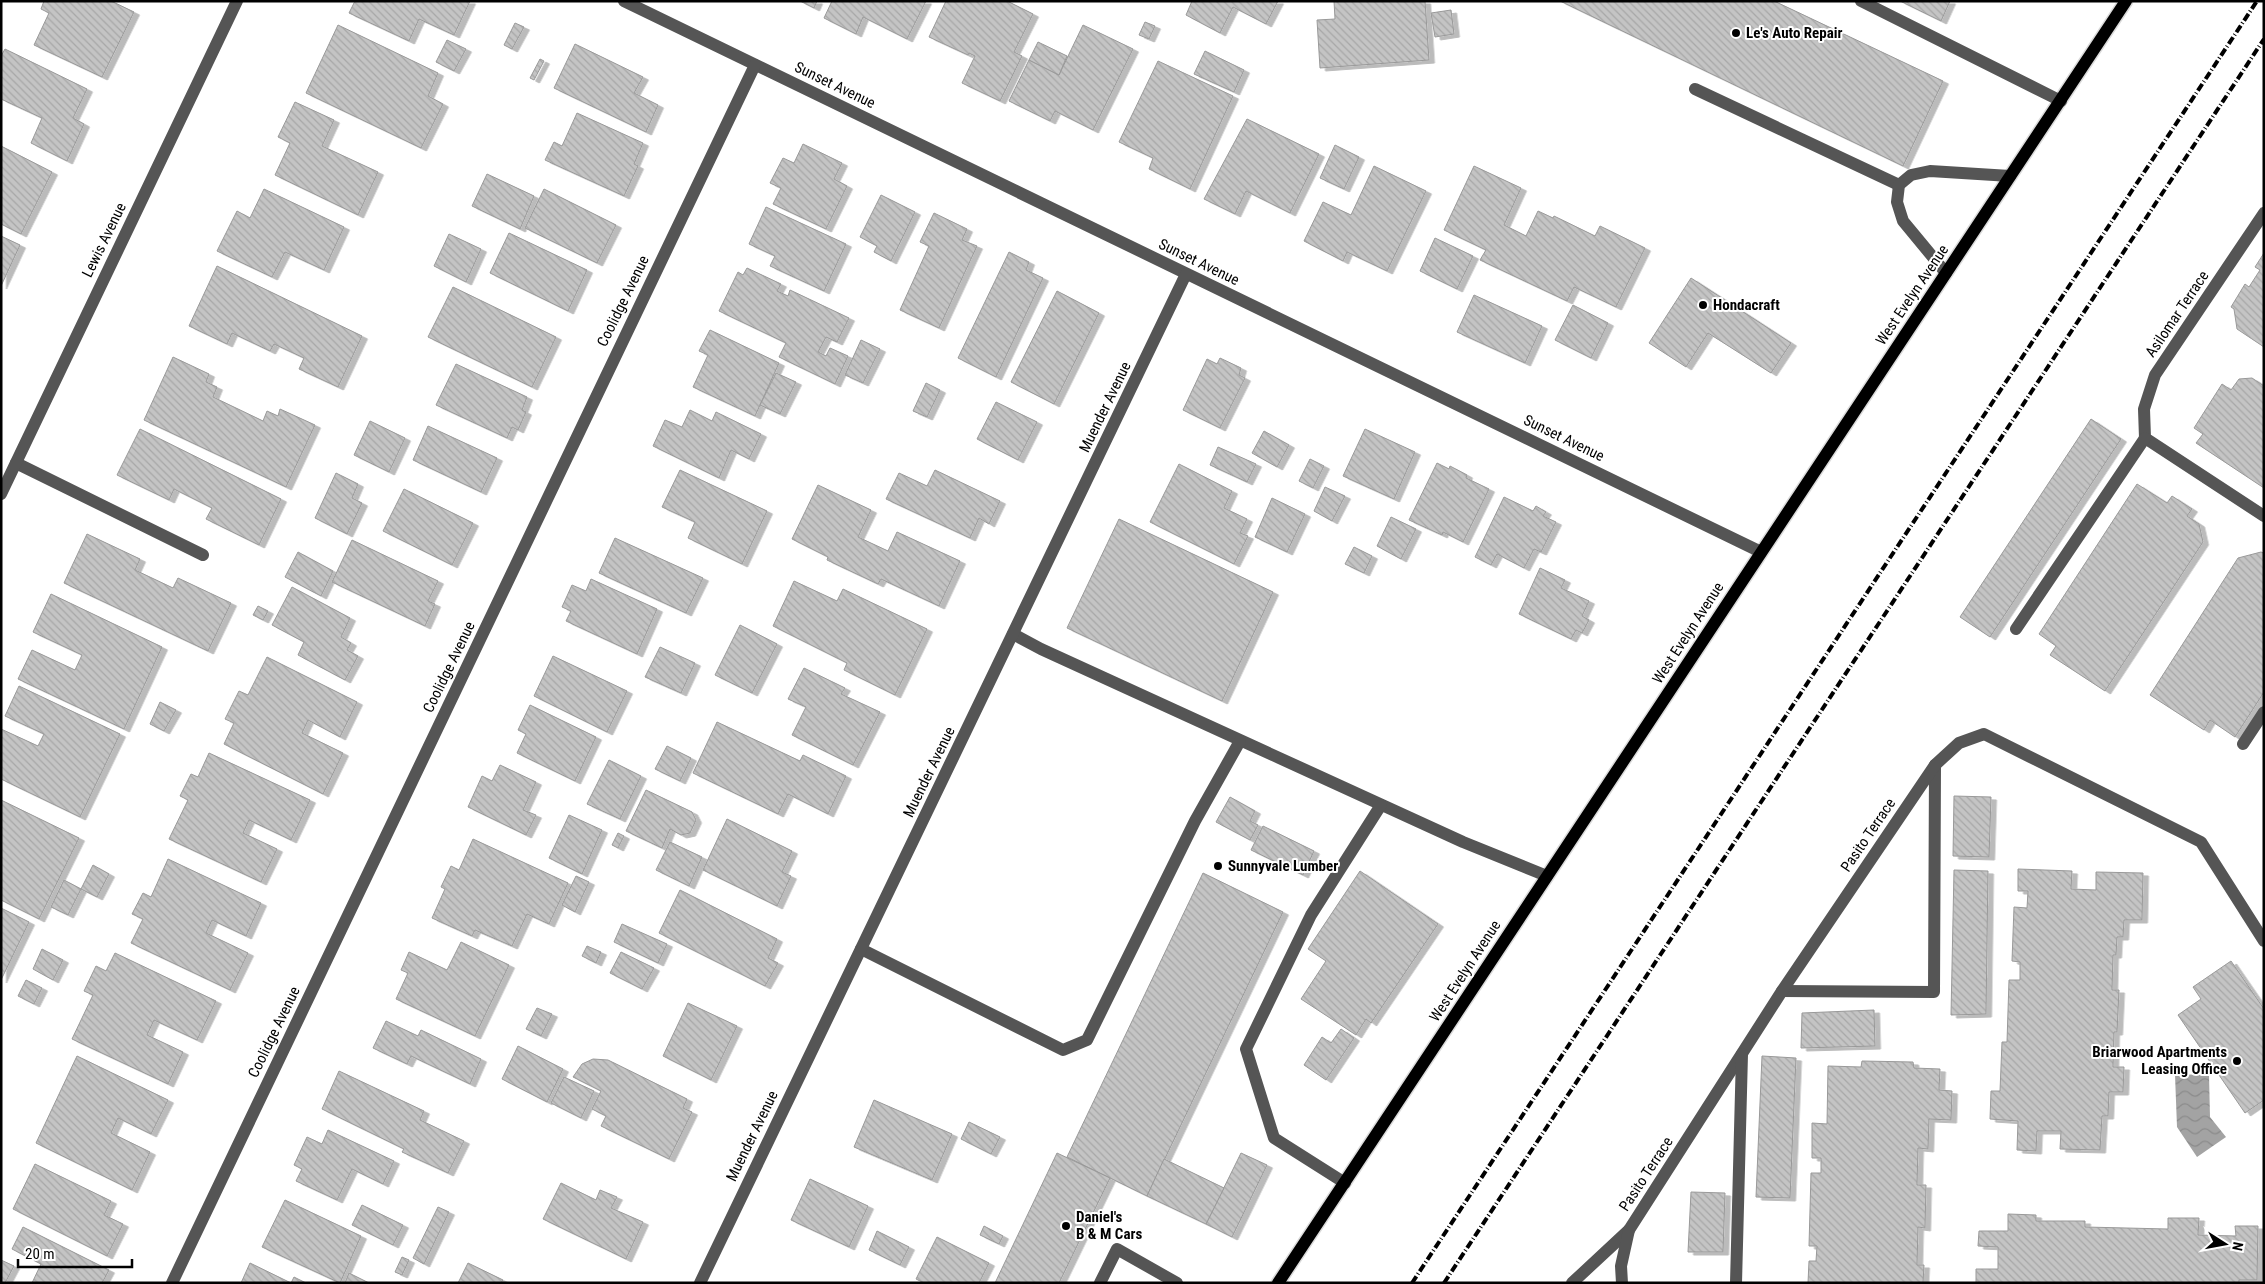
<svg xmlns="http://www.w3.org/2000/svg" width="2265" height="1284" font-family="'Roboto Condensed',sans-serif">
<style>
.water{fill:url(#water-waves)}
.building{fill:url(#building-back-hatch);stroke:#999;filter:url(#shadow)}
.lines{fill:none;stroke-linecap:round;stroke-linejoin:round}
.major-casing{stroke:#dbdbdb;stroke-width:15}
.minor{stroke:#555;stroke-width:12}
.major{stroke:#000;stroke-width:12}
.rail{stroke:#000;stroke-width:4;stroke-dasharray:8 2.5 1 2.5;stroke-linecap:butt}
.poi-dot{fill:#000;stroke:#fff;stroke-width:2}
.labels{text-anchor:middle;stroke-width:4;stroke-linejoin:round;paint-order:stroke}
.poi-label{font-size:15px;font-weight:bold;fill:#000;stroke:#fff;text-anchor:start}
.street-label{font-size:15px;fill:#000;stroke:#fff}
</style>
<defs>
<pattern id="water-waves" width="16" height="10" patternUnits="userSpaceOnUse" patternTransform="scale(1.25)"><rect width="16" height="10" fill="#a3a3a3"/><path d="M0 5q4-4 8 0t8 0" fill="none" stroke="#8b8b8b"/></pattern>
<pattern id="building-back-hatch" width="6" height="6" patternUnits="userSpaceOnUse" patternTransform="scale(1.25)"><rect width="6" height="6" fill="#c4c4c4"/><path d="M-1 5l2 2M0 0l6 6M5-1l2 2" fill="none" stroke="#a7a7a7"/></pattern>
<filter id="shadow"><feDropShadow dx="5.5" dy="3" stdDeviation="0" flood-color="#0004"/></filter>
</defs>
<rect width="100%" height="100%" fill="#fff"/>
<path class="water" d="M2209,1074L2210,1117L2226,1137L2197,1157L2177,1127L2175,1075Z"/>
<g class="building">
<path d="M44,1H111L134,12L102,77L34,45L49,13L41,9Z"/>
<path d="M355,1H470L454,35L419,19L409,41L349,13Z"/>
<path d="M800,1H817L814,8Z"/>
<path d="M832,1H926L907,39L863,17L856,34L824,18Z"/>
<path d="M946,1H1007L1033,14L1014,52L1022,56L1000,101L962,83L975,56L969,53L968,55L929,37Z"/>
<path d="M1192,1H1278L1266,24L1233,7L1220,33L1186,15Z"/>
<path d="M1334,1H1425L1429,60L1320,68L1317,20L1335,19Z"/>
<path d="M1560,1H1774L1943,81L1903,166Z"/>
<path d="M1900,1H1950L1941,21Z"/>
<path d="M1451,10L1454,34L1435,37L1431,13Z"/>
<path d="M1145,22L1155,26L1149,39L1139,35Z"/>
<path d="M515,23L524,27L512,49L504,45Z"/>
<path d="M338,25L438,73L428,96L443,104L421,148L306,93Z"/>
<path d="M1083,25L1133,49L1093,130L1055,111L1050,121L1009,101L1029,60L1059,75Z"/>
<path d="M447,40L466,49L454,71L436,62Z"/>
<path d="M1038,42L1067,56L1059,75L1029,60Z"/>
<path d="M575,44L643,77L634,93L658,105L646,132L554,88Z"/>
<path d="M5,49L87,89L73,118L84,124L67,161L31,143L42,118L1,99V56Z"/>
<path d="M1205,51L1244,70L1234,92L1194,74Z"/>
<path d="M540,59L544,61L534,80L530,78Z"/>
<path d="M1158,61L1233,96L1190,189L1149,169L1153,158L1119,142Z"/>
<path d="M295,102L334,120L322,146L378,172L358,215L275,175L290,143L278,137Z"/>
<path d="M577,113L643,143L634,164L638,166L624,196L545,160L554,142L562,146Z"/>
<path d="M1247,119L1319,154L1290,213L1246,191L1235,214L1204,199Z"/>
<path d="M803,144L842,163L834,179L847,186L826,229L773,204L781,188L770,183L783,158L794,163Z"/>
<path d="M1335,145L1359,157L1344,189L1320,178Z"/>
<path d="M1,146L52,172L21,234L1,224Z"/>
<path d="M1374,166L1426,191L1387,271L1347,252L1343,261L1304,241L1323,202L1351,215Z"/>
<path d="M1474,166L1521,188L1504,225L1526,236L1538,211L1553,218L1554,216L1595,236L1600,226L1645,248L1616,307L1574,287L1567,301L1480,260L1486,250L1444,230Z"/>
<path d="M487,174L534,196L520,229L472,206Z"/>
<path d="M264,189L344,227L324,270L285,252L272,277L217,251L237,211L250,218Z"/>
<path d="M544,189L616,225L597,263L525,228Z"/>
<path d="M881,195L915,212L891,261L874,252L877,246L860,237Z"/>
<path d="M766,207L846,244L824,291L770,266L775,256L749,244Z"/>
<path d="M934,213L967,229L962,240L977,246L939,328L900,310L929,246L920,242Z"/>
<path d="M509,233L587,270L568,311L490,273Z"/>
<path d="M449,234L481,249L466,282L434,266Z"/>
<path d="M1,236L20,245L1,286Z"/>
<path d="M1435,238L1473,256L1457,289L1420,271Z"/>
<path d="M1009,252L1029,262L1026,270L1043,278L996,377L958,358Z"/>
<path d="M2264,253V347L2237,329L2234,309L2231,307L2245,284L2249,287L2260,270L2255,267Z"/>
<path d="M217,266L362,336L338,387L299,369L304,358L274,344L270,351L232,333L227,344L189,326Z"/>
<path d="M747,268L781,284L777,291L788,296L790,290L849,318L837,342L826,337L818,352L826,356L830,348L848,356L835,384L779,357L786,343L719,311L738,272L743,275Z"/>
<path d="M1691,278L1791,343L1771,373L1708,333L1686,367L1649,343Z"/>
<path d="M453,287L556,337L532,387L428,337Z"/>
<path d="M1057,291L1099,313L1054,404L1011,382Z"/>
<path d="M1474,295L1542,326L1525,363L1457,332Z"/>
<path d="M1573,305L1608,323L1591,358L1555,340Z"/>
<path d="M710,330L779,363L755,416L693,387L708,355L699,351Z"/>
<path d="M861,340L880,349L863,383L845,375Z"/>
<path d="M173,357L209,374L206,382L217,387L213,397L263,421L267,411L278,416L280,409L315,425L286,487L144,420Z"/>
<path d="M1220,358L1241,368L1239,375L1245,378L1220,428L1183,410L1207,359L1217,364Z"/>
<path d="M456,364L527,397L522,410L526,412L518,430L512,427L507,438L436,405Z"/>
<path d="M776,373L796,382L780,414L760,405Z"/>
<path d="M2252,378L2264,386V488L2196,443L2203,434L2194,428L2222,384L2231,390L2239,379Z"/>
<path d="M926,383L940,390L927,417L913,411Z"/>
<path d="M996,402L1037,422L1018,460L977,439Z"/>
<path d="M690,410L712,421L716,412L761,434L749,459L731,450L719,478L653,446L665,420L682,427Z"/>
<path d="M2091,419L2121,439L1990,637L1960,617Z"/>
<path d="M370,421L405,438L389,472L354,455Z"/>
<path d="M428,426L497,458L481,492L413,460Z"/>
<path d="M140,429L281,499L259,545L206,519L212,508L174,489L169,500L117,475Z"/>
<path d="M1365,429L1415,452L1394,499L1343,476Z"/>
<path d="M1264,431L1289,445L1277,467L1252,453Z"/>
<path d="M1218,447L1256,464L1247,482L1210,465Z"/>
<path d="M1310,459L1324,466L1313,488L1299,481Z"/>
<path d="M1437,463L1449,469L1450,466L1467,475L1466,478L1489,489L1463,542L1443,532L1442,535L1409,520Z"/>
<path d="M1179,464L1232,491L1224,508L1247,519L1240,533L1248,536L1234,564L1150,522Z"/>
<path d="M680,470L767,511L742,564L688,538L695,522L662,507Z"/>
<path d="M935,470L1000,501L989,524L979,518L970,538L886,499L899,473L927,486Z"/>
<path d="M336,473L358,484L352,498L362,503L347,534L315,518Z"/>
<path d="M2137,484L2167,503L2172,496L2192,509L2187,516L2199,524L2203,542L2105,691L2050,655L2056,646L2039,634Z"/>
<path d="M818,485L871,510L858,537L888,551L897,532L960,561L939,606L881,579L878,584L827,560L828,557L792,539Z"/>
<path d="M1325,487L1345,496L1332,521L1314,511Z"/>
<path d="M404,489L473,523L452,565L383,531Z"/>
<path d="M1504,497L1533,511L1536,506L1546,512L1543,516L1556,522L1541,552L1534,549L1524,568L1497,554L1491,565L1475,557Z"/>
<path d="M1272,498L1305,514L1287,552L1255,537Z"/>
<path d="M1391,517L1416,529L1401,559L1377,546Z"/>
<path d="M1119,519L1273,592L1222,701L1067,628Z"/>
<path d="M87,534L140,559L135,570L173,588L178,578L231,603L208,651L64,583Z"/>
<path d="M615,538L703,578L686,613L599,573Z"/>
<path d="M352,540L438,581L428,601L435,604L425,626L332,582Z"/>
<path d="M1354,547L1372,556L1364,573L1345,564Z"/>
<path d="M298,552L333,571L321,596L285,577Z"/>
<path d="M2261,552L2264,553V692L2235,737L2210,720L2204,730L2150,695L2238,558Z"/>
<path d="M1540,568L1565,580L1561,588L1589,601L1582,616L1589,620L1582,633L1576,630L1571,639L1519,614Z"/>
<path d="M591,579L657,609L637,654L566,621L571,611L562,607L572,585L586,591Z"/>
<path d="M794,581L837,601L843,589L927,629L895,695L844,670L847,663L773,626Z"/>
<path d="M292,587L350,618L341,637L351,643L347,650L358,656L345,680L298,655L304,642L272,625Z"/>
<path d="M51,594L162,647L124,729L18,679L32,650L75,670L82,655L33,632Z"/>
<path d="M258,606L268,611L263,620L253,615Z"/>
<path d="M740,625L777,644L752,693L715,675Z"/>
<path d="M660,647L695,663L681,693L645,677Z"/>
<path d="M553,656L627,691L607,732L534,696Z"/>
<path d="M267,657L357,702L340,737L308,720L302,733L343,753L323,794L224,744L234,723L225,719L239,691L248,695Z"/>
<path d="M804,668L845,688L841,694L880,712L853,765L792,735L806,707L788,699Z"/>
<path d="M19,686L120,734L80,817L1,779V729L38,746L44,734L5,716Z"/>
<path d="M160,702L176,710L164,731L150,724Z"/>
<path d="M530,705L596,737L575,781L517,753L526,734L518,730Z"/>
<path d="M717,722L800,761L803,755L846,776L828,814L788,794L778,814L693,773Z"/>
<path d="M667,746L691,758L680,781L655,769Z"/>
<path d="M209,753L310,800L291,840L249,820L243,833L277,849L261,882L169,839L188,800L180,796L191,774L198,777Z"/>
<path d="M609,760L641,776L620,819L587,804Z"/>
<path d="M500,765L536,782L523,810L536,815L526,835L468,807L482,776L492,781Z"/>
<path d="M646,790L692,812L696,820L690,833L681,835L670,829L662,848L626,831Z"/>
<path d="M1954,796L1991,797L1989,857L1953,856Z"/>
<path d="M1230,797L1255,811L1250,821L1258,825L1250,840L1216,822Z"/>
<path d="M1,800L79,838L39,919L1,900Z"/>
<path d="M569,815L602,830L582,874L549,858Z"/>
<path d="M727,819L792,851L782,872L791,876L777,906L703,870Z"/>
<path d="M1263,826L1314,851L1303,875L1251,850Z"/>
<path d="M618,833L624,836L618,848L612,845Z"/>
<path d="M473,839L568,883L549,924L527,914L512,946L475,930L472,936L432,918L445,889L441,887L451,866L459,870Z"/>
<path d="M670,842L702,857L689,886L656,870Z"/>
<path d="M168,859L261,903L246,936L212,920L206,933L248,953L230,990L131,943L143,919L132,914L143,893L151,897Z"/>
<path d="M93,865L109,874L97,897L81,889Z"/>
<path d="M2018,869L2072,871L2071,889L2096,890V872L2143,873L2142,920H2124L2123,937H2117L2116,955H2113L2112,990H2119L2117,1032H2114L2113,1067H2124L2123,1092H2109L2108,1116H2102L2100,1150L2060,1149L2061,1131H2037L2036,1151L2017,1150L2018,1121L1990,1119L1991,1091H2000L2002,1042H2007L2009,980H2020V962L2012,961L2014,907L2027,908L2028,891H2018Z"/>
<path d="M1954,870L1988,871L1986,1014L1951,1015Z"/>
<path d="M1360,871L1438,924L1371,1023L1366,1019L1356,1035L1301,999L1326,961L1308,949Z"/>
<path d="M1203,873L1283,912L1147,1196L1067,1157Z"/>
<path d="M576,876L589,882L575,912L562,905Z"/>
<path d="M64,880L81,889L68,915L51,907Z"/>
<path d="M680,890L777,939L768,958L778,963L765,986L659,933Z"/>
<path d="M1,908L29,922L1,980Z"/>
<path d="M622,924L667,944L658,963L614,942Z"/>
<path d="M461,942L509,965L475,1036L396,999L408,973L401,970L409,952L447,970Z"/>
<path d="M587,946L601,952L596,963L582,956Z"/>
<path d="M42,949L63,960L53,980L33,969Z"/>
<path d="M621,952L654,968L642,989L610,973Z"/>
<path d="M115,953L216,1001L197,1040L154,1020L147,1035L183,1052L168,1084L72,1039L93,995L84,991L96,966L106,971Z"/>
<path d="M2231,961L2264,1009V1100L2245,1113L2178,1015L2201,999L2193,987Z"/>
<path d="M26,980L42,988L34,1004L18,996Z"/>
<path d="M688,1003L737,1026L711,1080L663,1056Z"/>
<path d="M537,1008L552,1014L541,1036L526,1029Z"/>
<path d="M1874,1010L1875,1046L1801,1048L1802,1013Z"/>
<path d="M386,1021L418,1036L421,1030L481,1059L470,1084L411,1056L407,1064L373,1048Z"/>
<path d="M1341,1029L1354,1038L1326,1080L1304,1065L1322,1037L1331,1043Z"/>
<path d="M518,1046L563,1069L547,1102L502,1079Z"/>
<path d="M77,1056L168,1100L151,1134L118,1118L111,1133L150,1152L132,1190L36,1143Z"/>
<path d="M1762,1056L1796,1058L1790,1198L1756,1197Z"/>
<path d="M593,1059L608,1060L687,1099L683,1108L692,1112L669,1159L601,1126L606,1116L592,1109L601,1091L573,1077L582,1064Z"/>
<path d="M1862,1061L1913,1062L1914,1068L1940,1069L1939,1090L1952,1091L1951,1120L1929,1119L1928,1149L1918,1148L1917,1185H1926L1925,1228L1918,1227L1917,1265H1924L1923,1283H1808L1809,1261H1816L1817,1246H1809L1811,1173H1821V1158H1812V1123L1827,1124L1828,1066L1861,1067Z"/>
<path d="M339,1071L424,1111L420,1120L464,1141L448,1173L402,1152L404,1149L322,1109Z"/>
<path d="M564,1077L594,1091L581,1118L551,1103Z"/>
<path d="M874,1100L952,1134L932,1180L854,1147Z"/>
<path d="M969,1122L1000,1137L991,1154L961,1139Z"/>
<path d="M328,1130L394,1161L383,1184L352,1169L337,1200L296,1181L302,1169L294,1165L307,1137L322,1144Z"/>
<path d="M1057,1153L1110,1178L1059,1283H995Z"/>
<path d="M1241,1153L1267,1165L1232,1237L1206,1224Z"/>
<path d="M1164,1159L1224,1188L1206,1224L1147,1196Z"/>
<path d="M35,1164L111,1201L104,1215L123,1224L107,1256L13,1209Z"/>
<path d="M810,1179L868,1206L849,1247L791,1220Z"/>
<path d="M561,1183L596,1200L600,1190L617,1197L611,1208L643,1222L626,1259L543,1219Z"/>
<path d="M1691,1192L1725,1193L1723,1252H1688Z"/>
<path d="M285,1200L361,1236L340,1283L262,1247Z"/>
<path d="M362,1205L403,1225L393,1245L352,1225Z"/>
<path d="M438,1207L449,1212L424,1264L413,1258Z"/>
<path d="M2008,1214L2036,1215V1221H2085V1227L2168,1229V1218H2199L2198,1235L2236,1236L2235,1226H2258L2257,1280H2239V1283H1976V1269H1998V1247L1978,1246L1979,1231H2008Z"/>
<path d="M984,1226L1003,1236L999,1244L980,1235Z"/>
<path d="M23,1227L109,1270L102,1283H32L41,1264L12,1249Z"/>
<path d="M877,1231L909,1247L900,1265L869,1250Z"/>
<path d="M937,1237L989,1263L979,1283H924L916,1279Z"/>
<path d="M402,1257L409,1260L402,1275L395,1272Z"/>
<path d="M1,1260L14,1266L5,1283H1Z"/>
<path d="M250,1263L291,1283L294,1277L306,1283H241Z"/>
<path d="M468,1263L503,1280L501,1283H458Z"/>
<path d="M349,1273L369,1283H345Z"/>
</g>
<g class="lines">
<g class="major-casing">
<path id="major" d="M1278,1283L2126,1"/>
</g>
<g class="minor">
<path d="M624,1L1761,552"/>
<path d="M1861,1L2061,101"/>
<path d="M1695,89L1899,185"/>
<path d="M2264,213L2155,375L2144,409L2145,438L2264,516"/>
<path d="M1946,273L1903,221L1897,202L1899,185L1911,175L1930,171L2010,176"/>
<path d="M16,463L203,555"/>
<path d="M1,494L237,1"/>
<path d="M2016,629L2145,438"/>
<path d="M1013,634L1041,649L1463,842L1547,876"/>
<path d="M2243,744L2264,712"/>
<path d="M861,949L1063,1050L1087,1040L1195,821L1240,741"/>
<path d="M1782,991L1934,992L1935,765"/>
<path d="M1345,1183L1274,1138L1246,1049L1311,915L1381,805"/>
<path d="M172,1283L755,65"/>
<path d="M700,1283L1186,274"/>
<path d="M1100,1283L1117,1249L1177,1283"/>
<path d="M1572,1283L1629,1230"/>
<path d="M1622,1283L1621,1266L1629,1230L1782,991L1935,765L1959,743L1984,734L2201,842L2264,941"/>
<path d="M1736,1283L1742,1054"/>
</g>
<use href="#major" class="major"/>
<g class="rail">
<path d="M1412,1283L2257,1"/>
<path d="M1444,1283L2264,39"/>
</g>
</g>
<g class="poi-dot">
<circle cx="1736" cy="33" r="5"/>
<circle cx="1703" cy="305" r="5"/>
<circle cx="1218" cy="866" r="5"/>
<circle cx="2237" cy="1061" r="5"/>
<circle cx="1066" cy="1226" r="5"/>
</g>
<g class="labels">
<g class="poi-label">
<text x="1746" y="38">Le's Auto Repair</text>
<text x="1713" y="310">Hondacraft</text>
<text x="1228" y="871">Sunnyvale Lumber</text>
<text x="2227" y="1057" text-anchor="end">Briarwood Apartments<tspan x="2227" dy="17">Leasing Office</tspan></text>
<text x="1076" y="1222">Daniel's<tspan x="1076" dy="17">B &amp; M Cars</tspan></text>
</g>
<g class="street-label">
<text transform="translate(835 85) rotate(26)" y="5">Sunset Avenue</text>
<text transform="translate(104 240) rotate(-64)" y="5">Lewis Avenue</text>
<text transform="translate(1199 262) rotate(26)" y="5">Sunset Avenue</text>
<text transform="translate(1912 295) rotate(-56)" y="5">West Evelyn Avenue</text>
<text transform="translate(623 301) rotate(-64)" y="5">Coolidge Avenue</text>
<text transform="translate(2177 314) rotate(-56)" y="5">Asilomar Terrace</text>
<text transform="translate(1105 407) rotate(-64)" y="5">Muender Avenue</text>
<text transform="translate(1564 438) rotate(26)" y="5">Sunset Avenue</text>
<text transform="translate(1688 633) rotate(-57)" y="5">West Evelyn Avenue</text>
<text transform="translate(449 667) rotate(-64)" y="5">Coolidge Avenue</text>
<text transform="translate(929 772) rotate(-64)" y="5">Muender Avenue</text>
<text transform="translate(1868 835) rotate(-56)" y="5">Pasito Terrace</text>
<text transform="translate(1465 971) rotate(-57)" y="5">West Evelyn Avenue</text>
<text transform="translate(274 1032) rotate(-64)" y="5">Coolidge Avenue</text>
<text transform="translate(752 1136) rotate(-64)" y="5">Muender Avenue</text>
<text transform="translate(1646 1174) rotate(-57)" y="5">Pasito Terrace</text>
</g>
</g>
<rect width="2265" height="1284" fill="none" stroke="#000000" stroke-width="5"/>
<g transform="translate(2225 1244) rotate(101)" stroke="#ffffff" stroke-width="4" paint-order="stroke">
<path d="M0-4L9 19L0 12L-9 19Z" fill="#000000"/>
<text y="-8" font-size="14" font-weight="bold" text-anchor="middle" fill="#000000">N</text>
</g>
<path d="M18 1259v8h114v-8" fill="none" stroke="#000000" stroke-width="2.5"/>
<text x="25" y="1259" font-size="15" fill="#000000" stroke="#ffffff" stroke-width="4" paint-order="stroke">20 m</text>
</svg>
